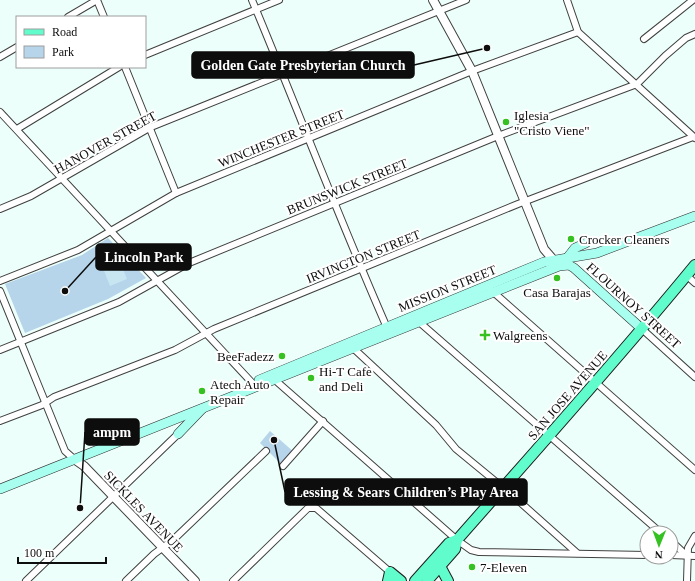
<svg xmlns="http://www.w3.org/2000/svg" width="695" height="581" font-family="Georgia,serif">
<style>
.green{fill:#b6d5ea}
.pitch{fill:#c8e6f1}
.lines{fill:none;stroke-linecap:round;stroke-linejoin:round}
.minor-casing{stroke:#404040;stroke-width:8}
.tertiary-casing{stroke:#404040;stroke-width:10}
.secondary-casing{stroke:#2f2f2f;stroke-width:10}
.primary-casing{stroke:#1e1e1e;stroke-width:12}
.minor{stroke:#fff;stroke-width:6}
.tertiary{stroke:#fff;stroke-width:8}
.secondary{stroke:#a8ffef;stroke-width:9}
.primary{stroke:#60fccb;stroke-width:10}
.poi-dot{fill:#34c121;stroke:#fff;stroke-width:1.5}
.labels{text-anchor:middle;stroke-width:4;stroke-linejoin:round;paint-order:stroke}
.poi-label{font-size:13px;fill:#0d0d0d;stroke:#fff;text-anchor:start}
.street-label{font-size:13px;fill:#0d0d0d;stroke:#fff}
.leader{fill:none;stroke:#0d0d0d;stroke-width:1.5}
.callout-dot{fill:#0d0d0d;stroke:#fff;stroke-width:1.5}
.callout{fill:#0d0d0d;stroke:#0d0d0d;stroke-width:1.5}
.callout-label{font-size:14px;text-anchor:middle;font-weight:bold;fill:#fff}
</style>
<rect width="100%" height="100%" fill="#edfffa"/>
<g class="green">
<path d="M108,238L146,278L108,299L25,333L5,284L82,255Z"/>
<path d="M270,431L295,453L283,466L260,443Z"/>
</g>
<path class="pitch" d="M118,256L127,279L110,286L101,263Z"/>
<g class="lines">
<g class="minor-casing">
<g id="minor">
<path d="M97,0L104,17"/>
<path d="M252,0C298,110 340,221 388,330"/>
<path d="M567,0L578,32L695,138"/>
<path d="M68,17L97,0"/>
<path d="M644,39L693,0"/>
<path d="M145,55L279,0"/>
<path d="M0,57L17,47"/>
<path d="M125,67L176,193"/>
<path d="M0,112L256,387"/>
<path d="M17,129L119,67"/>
<path d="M0,209L31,196L151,127L466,0"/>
<path d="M686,275L695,283"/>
<path d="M0,281L78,250L176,193L472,71L578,32"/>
<path d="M491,290L695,470"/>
<path d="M0,291L65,451L74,459"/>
<path d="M418,321L661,533"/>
<path d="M642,329L695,377"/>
<path d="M352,347L436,425L456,449L512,495L577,553"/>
<path d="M0,350L119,302L189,263L498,136L637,84L665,56L686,38L695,34"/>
<path d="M275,380L457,540L471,550L479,552L647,555"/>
<path d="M0,421L42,405L54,397L175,350L214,329L518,204L693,137"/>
<path d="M283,466L323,421"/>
<path d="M671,541L687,556"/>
<path d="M671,555L695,556"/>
<path d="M26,581L178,434"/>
<path d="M126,581L154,554L173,540L266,451"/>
<path d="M233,581L308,508H316L390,572"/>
<path d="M687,581L688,548L695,536"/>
</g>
</g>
<g class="tertiary-casing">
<g id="tertiary">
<path d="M433,0L472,71L544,249L557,264"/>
<path d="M74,459L84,466L195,581"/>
</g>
</g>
<g class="secondary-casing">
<g id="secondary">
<path d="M568,257L575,248L586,243"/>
<path d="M259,380L544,262L597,253L695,216"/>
<path d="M178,434L202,409"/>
<path d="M0,489L559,266L569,265L574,268L642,329"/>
</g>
</g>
<g class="primary-casing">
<g id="primary">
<path d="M440,566L448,581"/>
<path d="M388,581L390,572L401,581"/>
<path d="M415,581L449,543L457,540C537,449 618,359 695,265"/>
<path d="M427,581L455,549L457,540"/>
</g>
</g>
<use href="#minor" class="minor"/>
<use href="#tertiary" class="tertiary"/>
<use href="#secondary" class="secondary"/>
<use href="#primary" class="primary"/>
</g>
<g class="poi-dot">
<circle cx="506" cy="122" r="4"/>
<circle cx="571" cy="239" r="4"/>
<circle cx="557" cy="278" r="4"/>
<path d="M483 329h4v4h4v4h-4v4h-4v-4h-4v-4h4z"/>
<circle cx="282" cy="356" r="4"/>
<circle cx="311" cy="378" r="4"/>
<circle cx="202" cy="391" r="4"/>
<circle cx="472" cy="567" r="4"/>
</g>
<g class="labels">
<g class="poi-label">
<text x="514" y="120">Iglesia<tspan x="514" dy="15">"Cristo Viene"</tspan></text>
<text x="579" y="244">Crocker Cleaners</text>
<text x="557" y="297" text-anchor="middle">Casa Barajas</text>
<text x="493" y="340">Walgreens</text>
<text x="274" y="361" text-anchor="end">BeeFadezz</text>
<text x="319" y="376">Hi-T Cafe<tspan x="319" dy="15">and Deli</tspan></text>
<text x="210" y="389">Atech Auto<tspan x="210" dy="15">Repair</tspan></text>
<text x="480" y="572">7-Eleven</text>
</g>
<g class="street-label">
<text transform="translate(281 138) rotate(-22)" y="5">WINCHESTER STREET</text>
<text transform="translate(105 142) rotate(-29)" y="5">HANOVER STREET</text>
<text transform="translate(347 186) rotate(-22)" y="5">BRUNSWICK STREET</text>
<text transform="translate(363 256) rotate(-22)" y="5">IRVINGTON STREET</text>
<text transform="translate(447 288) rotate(-22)" y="5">MISSION STREET</text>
<text transform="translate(634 305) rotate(42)" y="5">FLOURNOY STREET</text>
<text transform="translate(567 395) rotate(-49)" y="5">SAN JOSE AVENUE</text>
<text transform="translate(144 511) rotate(46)" y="5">SICKLES AVENUE</text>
</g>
</g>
<path class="leader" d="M487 48L414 65M65 291L96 257M80 508L85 432M274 440L285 492"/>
<g class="callout-dot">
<circle cx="487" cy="48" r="4"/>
<circle cx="65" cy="291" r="4"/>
<circle cx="80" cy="508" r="4"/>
<circle cx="274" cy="440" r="4"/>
</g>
<g class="callout">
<rect x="192" y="52" width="222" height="26" rx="4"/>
<rect x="96" y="244" width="95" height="26" rx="4"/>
<rect x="85" y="419" width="54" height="26" rx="4"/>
<rect x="285" y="479" width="242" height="26" rx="4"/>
</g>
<g class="callout-label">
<text x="303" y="70">Golden Gate Presbyterian Church</text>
<text x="144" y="262">Lincoln Park</text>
<text x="112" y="437">ampm</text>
<text x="406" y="497">Lessing &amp; Sears Children’s Play Area</text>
</g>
<rect x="16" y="16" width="130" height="52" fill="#ffffff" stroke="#9e9e9e"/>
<rect x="24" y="29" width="20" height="6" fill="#60fccb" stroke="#9e9e9e"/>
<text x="52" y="36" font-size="12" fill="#0d0d0d">Road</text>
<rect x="24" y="46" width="20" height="12" fill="#b6d5ea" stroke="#9e9e9e"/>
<text x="52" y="56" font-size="12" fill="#0d0d0d">Park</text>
<g transform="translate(659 545) rotate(181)"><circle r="19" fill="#ffffff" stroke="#9e9e9e"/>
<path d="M0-3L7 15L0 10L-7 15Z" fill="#34c121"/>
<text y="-6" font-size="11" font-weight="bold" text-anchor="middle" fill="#0d0d0d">N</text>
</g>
<path d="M18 557v6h88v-6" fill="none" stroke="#0d0d0d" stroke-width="2"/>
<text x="24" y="557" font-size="12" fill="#0d0d0d" stroke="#ffffff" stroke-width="3" paint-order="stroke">100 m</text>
</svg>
